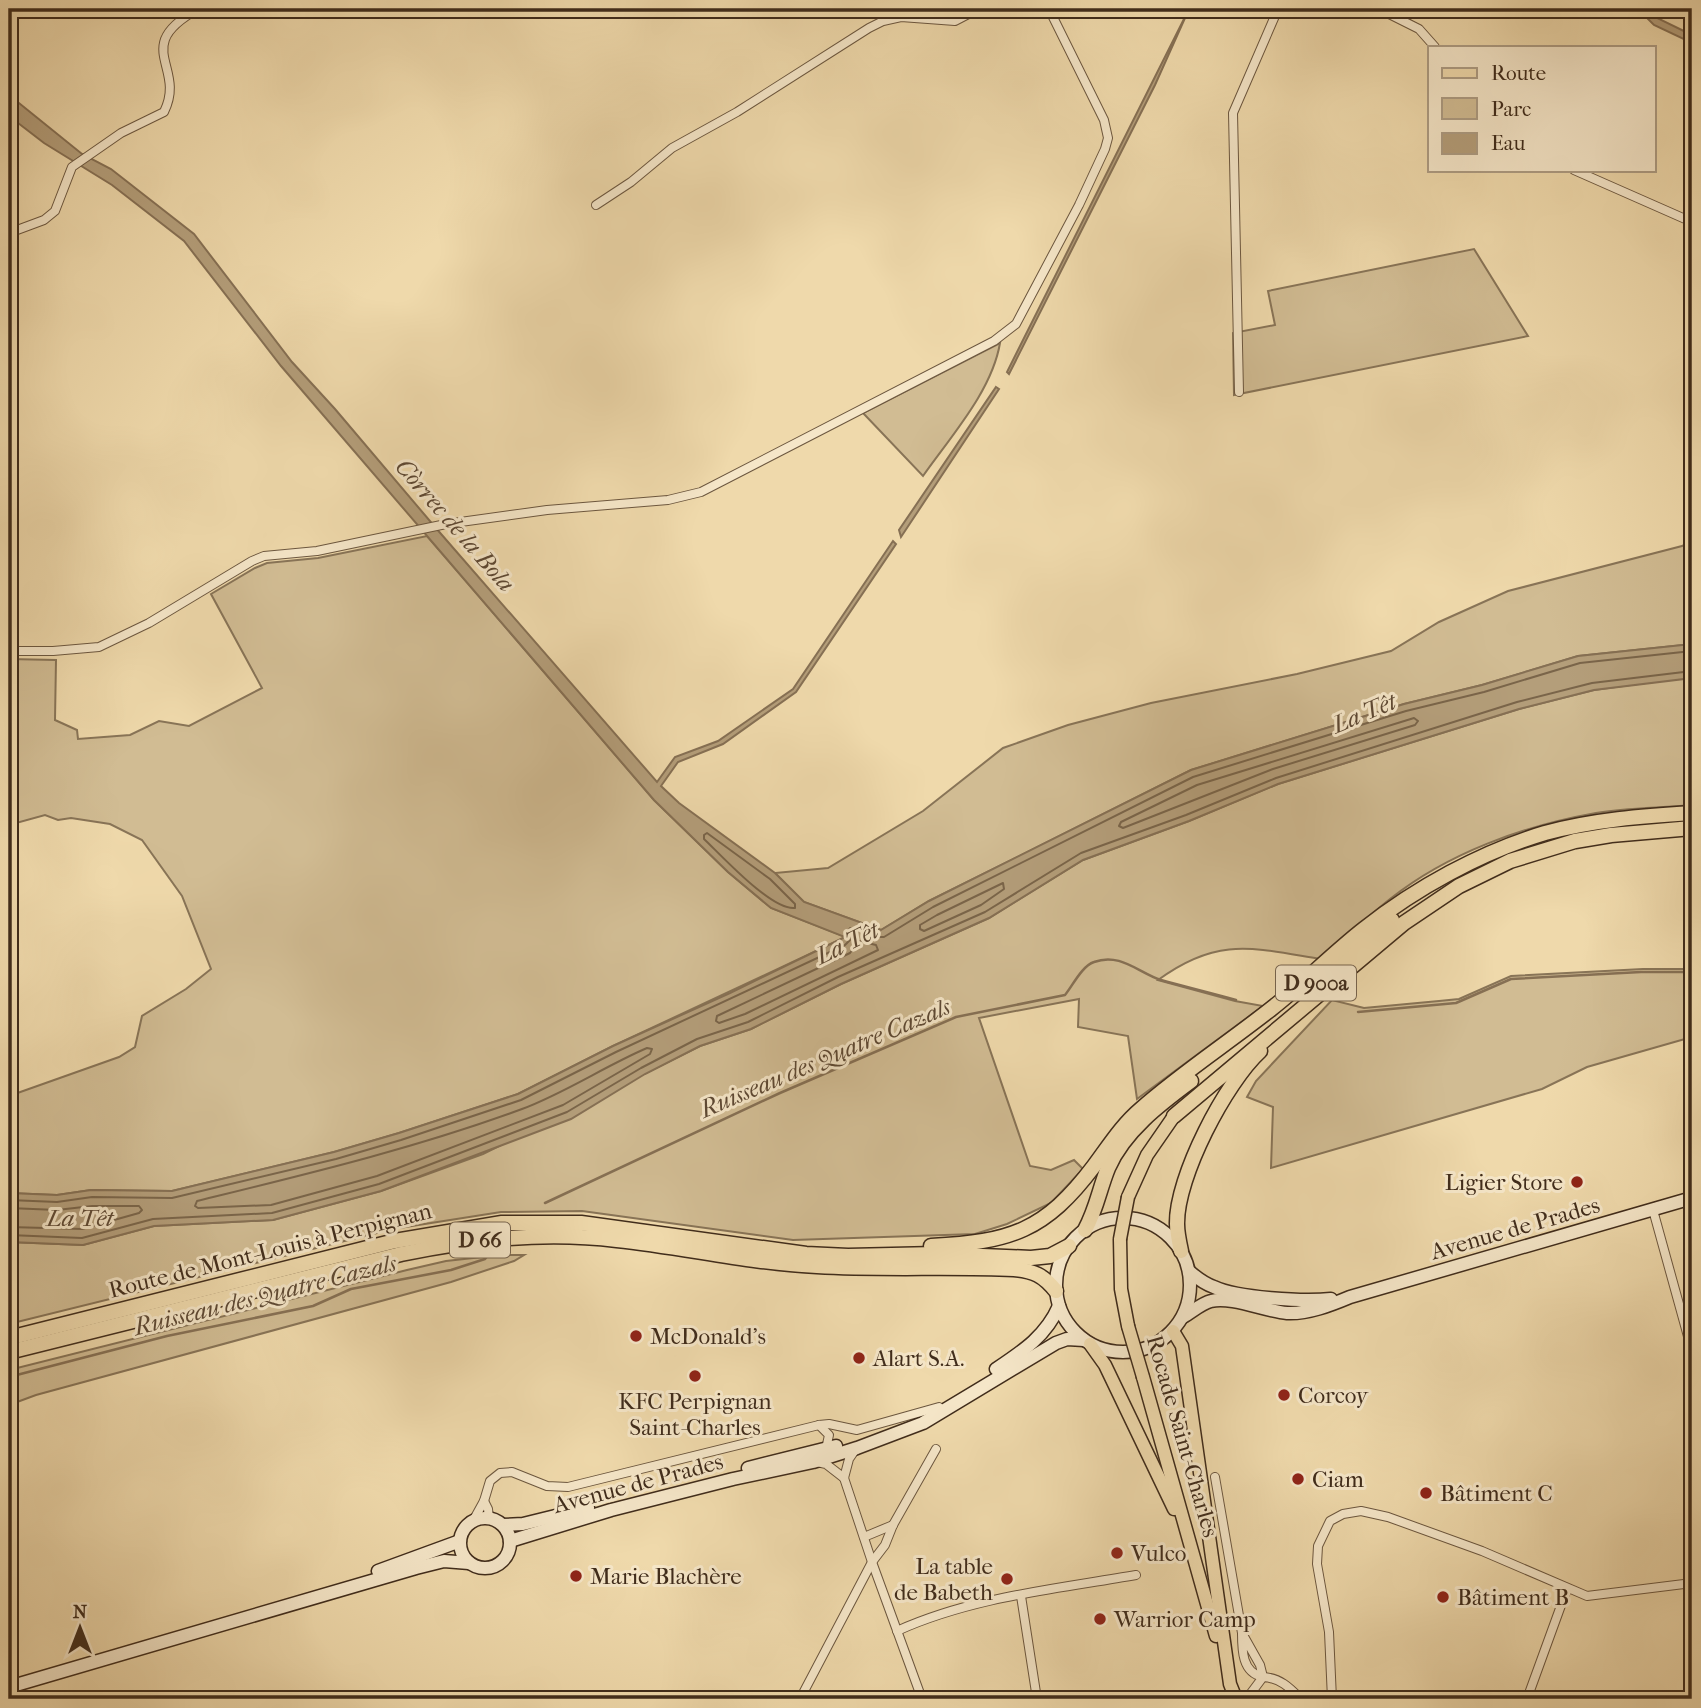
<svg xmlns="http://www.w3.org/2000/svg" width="1701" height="1708" font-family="'IM FELL French Canon',serif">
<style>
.green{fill:#d1bc93;stroke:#887457;stroke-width:2}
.water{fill:#b49e7a;stroke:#867054;stroke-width:2}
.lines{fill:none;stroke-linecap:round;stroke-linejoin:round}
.shore{stroke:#7a654a;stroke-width:2}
.stream{stroke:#867054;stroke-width:2.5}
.minor-casing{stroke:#6c573f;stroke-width:10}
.secondary-casing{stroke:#402c1b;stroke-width:15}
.primary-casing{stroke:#402c1b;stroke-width:15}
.trunk-casing{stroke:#402c1b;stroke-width:17}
.minor{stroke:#f5e6c8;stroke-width:8}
.secondary{stroke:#f5e6c8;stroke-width:12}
.primary{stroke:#efd9ab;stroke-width:12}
.trunk{stroke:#efd9ab;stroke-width:14}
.primary-bridge-casing{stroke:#402c1b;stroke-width:15;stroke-linecap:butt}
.primary-bridge{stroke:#efd9ab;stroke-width:12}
.poi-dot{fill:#8f2418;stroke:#f5e6c8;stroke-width:2.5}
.labels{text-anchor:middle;stroke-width:6;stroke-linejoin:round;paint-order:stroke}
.shield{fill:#f5e6c8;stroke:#76644f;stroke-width:2}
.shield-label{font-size:21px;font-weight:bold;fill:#402c1b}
.poi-label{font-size:23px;fill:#402c1b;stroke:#f5e6c8;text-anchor:start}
.street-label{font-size:23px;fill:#402c1b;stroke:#f5e6c8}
.water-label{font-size:24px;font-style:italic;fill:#5d4833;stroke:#f5e6c8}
</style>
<rect width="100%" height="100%" fill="#efd9ab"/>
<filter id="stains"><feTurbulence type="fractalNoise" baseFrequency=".00286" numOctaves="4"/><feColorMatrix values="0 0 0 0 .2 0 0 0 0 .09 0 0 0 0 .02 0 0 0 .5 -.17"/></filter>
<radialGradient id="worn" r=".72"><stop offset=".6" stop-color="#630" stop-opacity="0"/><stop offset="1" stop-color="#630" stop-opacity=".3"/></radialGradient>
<g class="green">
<path d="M1474,249L1528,336L1234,395L1233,333L1275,325L1268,291Z"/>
<path d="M1000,343C992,391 951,436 923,476L863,413Z"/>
<path d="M427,536L654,800L728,872L771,908L846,937L613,1046L518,1094L399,1133L334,1152L172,1191L91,1190L57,1195L9,1193V1096L119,1057L135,1047L142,1016L186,989L211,969L182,896L142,840L110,824L71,818L58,820L45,815L9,825V659L56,660L55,720L77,730L78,739L130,735L159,721L189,726L262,688L211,594L255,568L267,563L318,558Z"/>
<path d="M1692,540V644L1578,656L1482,685L1404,704L1191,770L929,901L881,930L804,902L775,873L828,868L923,811L1003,748L1068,725L1151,703L1297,674L1391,651L1439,622L1508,591L1682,546Z"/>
<path d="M1682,678H1692V805C1661,808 1627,808 1596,813C1523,826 1448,853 1390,899C1366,918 1343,939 1320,959C1253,948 1218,936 1158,980L1235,1001L1263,1006L1137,1099L1128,1036L1078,1027L1079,999L979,1018L1030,1166L1051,1170L1074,1160L1083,1169L1051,1203L1007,1224L975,1234L793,1240L582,1211L501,1212L393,1229L9,1324V1242L83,1245L154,1226L273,1220L381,1191L483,1154L700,1046L751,1029L841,984L989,918L1083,860L1189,821L1278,784L1519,709L1594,690Z"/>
<path d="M1643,969H1692V1037L1587,1067L1542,1089L1271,1168L1273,1107L1247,1097L1256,1081L1332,1000L1364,1008L1439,1001L1459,999L1511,976Z"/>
<path d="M501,1255H524L514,1261L451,1282L36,1395L9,1405V1370L407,1270L446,1261Z"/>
</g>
<g class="water">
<path d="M1189,9L1155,85L1009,374L1007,372Z"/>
<path d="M1638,9H1646L1657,18L1692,35V43L1654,25Z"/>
<path d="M9,95L82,154L111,169L194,234L292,362L335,409L435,527L657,782L675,757L718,741L793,689L893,541L896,544L796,692L723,744L678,762L661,786L679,803L775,873L804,902L881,930L929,901L1191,770L1404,704L1482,685L1578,656L1692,644V678L1594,690L1519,709L1278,784L1189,821L1083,860L989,918L841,984L751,1029L700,1046L645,1074L571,1119L381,1191L273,1220L154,1226L83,1245L9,1242V1193L57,1195L91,1190L172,1191L334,1152L399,1133L518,1094L613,1046L730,993L845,937L771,908L728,872L654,800L281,366L184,241L112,185L44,143L9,116Z"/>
<path d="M996,387L999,389L901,537L899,530Z"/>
</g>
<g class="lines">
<g class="shore">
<path d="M1414,718L1418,721L1415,725L1273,769L1123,828L1119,826L1121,822L1197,785Z"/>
<path d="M707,833L770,879L795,904V908C772,911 722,856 704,839V835Z"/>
<path d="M1003,883L1004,889L981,905L924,931L920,929V925L937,915Z"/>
<path d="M859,941L876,945L878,950L745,1014L719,1023L716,1021L717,1016L850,953Z"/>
<path d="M647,1048L652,1049L650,1054L563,1105L377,1176L271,1205L198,1208L195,1206L197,1201C307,1174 416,1148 522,1109C565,1093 605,1066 647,1048Z"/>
<path d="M9,1200L57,1202L92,1197L172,1198L336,1159L401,1140L521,1100L616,1052L845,945L850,940L848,931L850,928L878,937H884L933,907L1193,777L1406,711L1484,692L1580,663L1692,651"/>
<path d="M9,1208L57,1210L92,1206H139L142,1210L139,1213L82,1229L9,1227"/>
<path d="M9,1235L82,1238L153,1219L272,1213L379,1184L567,1112L641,1068L697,1039L748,1022L838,977L985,912L1081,853L1186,815L1276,778L1517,702L1592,683L1692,671"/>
</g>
<g class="stream">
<path d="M1391,9L1418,25"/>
<path d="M1423,29L1439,47"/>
<path d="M1358,1012L1456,1003L1511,979L1641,972H1692"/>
<path d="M545,1203L780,1093L956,1017L1065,995C1073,985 1082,966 1094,962C1120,952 1139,973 1161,980C1186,987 1211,993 1236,1000"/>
<path d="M9,1377L167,1336L313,1306L351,1289L451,1270L485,1259L488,1255"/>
</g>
<g class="minor-casing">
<g id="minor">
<path d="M497,9L504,14L516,9"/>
<path d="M1379,9L1419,29L1435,47"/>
<path d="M1574,170L1692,222"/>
<path d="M596,205L631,182L672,148L737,112L869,28L883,21L901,17L955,21L978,9"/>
<path d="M9,233L44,220L55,211L72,167L121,133L164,112C187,66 130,47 198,9"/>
<path d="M1239,392L1233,113L1278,9"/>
<path d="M9,651H53L99,647L149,623L252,561L264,556L317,551L446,524L547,510L668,500L701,492L994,341L1016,324L1079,205L1105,149L1108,138L1104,120L1049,9"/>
<path d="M1653,1210L1692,1351"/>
<path d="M819,1425L829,1435L826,1449"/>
<path d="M856,1449L849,1459L844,1478L872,1562L922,1699"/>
<path d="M817,1462L826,1464L844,1478"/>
<path d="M1215,1477L1242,1633"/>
<path d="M484,1501L488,1509L489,1518"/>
<path d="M473,1521L484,1501L490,1481L500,1473L512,1472L547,1486L568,1487L819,1425L829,1424L857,1430L939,1407"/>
<path d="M864,1537L893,1525"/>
<path d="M1021,1596L1037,1699"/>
<path d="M897,1631C972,1597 1056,1589 1136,1575"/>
<path d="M1242,1633L1260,1665L1263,1677C1242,1673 1242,1650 1242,1633Z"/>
<path d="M800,1699L872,1562L885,1545L893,1525L936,1449"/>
<path d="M1250,1699L1251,1693L1263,1677C1280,1678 1289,1687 1301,1699"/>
<path d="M1332,1699L1329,1632L1317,1564L1318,1546L1330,1521L1343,1514L1361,1511L1388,1517L1482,1551L1587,1596L1692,1583"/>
<path d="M1527,1699L1567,1589"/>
</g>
</g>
<g class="secondary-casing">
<g id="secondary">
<circle cx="1123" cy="1285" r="67"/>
<path d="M1190,1272C1197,1278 1205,1284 1214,1287C1237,1298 1304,1302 1331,1299"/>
<path d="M1183,1317C1192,1312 1202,1303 1211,1301C1231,1296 1265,1311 1287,1313C1308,1314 1331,1305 1350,1297L1692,1198"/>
<path d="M996,1369C1023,1351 1046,1336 1059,1306"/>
<path d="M748,1468L836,1446"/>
<circle cx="485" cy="1543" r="25"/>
<path d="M503,1525L523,1524L588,1508"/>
<path d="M510,1541L611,1510L733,1479L813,1462L857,1448L923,1423L1056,1343L1067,1339L1084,1340"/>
<path d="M378,1571L460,1541"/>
<path d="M9,1687L416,1568L444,1561L469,1563"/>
</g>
</g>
<g class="primary-casing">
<g id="primary">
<path d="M1128,1197L1147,1155L1174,1116"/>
<path d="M1120,1239L1121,1289L1128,1326"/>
<path d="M1173,1331L1182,1346L1230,1684L1236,1699"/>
<path d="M1090,1344L1105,1365L1174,1509"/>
<path d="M1143,1377L1216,1636"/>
</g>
</g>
<g class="trunk-casing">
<g id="trunk">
<path d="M1305,993L1392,920"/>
<path d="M1174,1116L1404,923L1459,886L1510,861L1575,841L1611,835L1692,828"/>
<path d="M1085,1230C1097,1208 1099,1190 1108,1168C1124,1131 1160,1104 1191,1081"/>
<path d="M931,1246C1011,1242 1045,1231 1094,1166C1109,1146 1122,1125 1141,1109C1182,1073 1228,1043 1271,1009C1303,984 1332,954 1364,929C1416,888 1481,852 1545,833C1593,820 1643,816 1692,813"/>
<path d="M1181,1251C1179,1242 1177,1233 1177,1224C1176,1177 1226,1082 1260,1051"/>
<path d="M9,1338L395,1241L502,1223H581L806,1254L848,1256L936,1254L1031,1258L1050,1256L1069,1246"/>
<path d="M9,1352L401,1254C473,1239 544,1231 617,1240C684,1247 750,1263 817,1266C882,1270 948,1266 1014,1269C1034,1271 1043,1275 1056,1291"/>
</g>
</g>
<use href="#minor" class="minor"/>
<use href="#secondary" class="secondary"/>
<use href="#primary" class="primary"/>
<use href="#trunk" class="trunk"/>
<g class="primary-bridge-casing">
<g id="primary-bridge">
<path d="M1120,1239L1128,1197"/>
<path d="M1128,1326L1143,1377"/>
</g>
</g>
<use href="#primary-bridge" class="primary-bridge"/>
</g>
<g class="poi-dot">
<circle cx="1577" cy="1182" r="7"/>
<circle cx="636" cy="1336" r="7"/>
<circle cx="859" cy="1358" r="7"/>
<circle cx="695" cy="1376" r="7"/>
<circle cx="1284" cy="1395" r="7"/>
<circle cx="1298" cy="1479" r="7"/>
<circle cx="1426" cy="1493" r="7"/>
<circle cx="1117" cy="1553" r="7"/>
<circle cx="576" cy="1576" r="7"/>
<circle cx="1007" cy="1579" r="7"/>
<circle cx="1443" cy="1597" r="7"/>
<circle cx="1100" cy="1619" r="7"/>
</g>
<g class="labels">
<g class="shield">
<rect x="1276" y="965.5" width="80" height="35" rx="5"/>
<rect x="450" y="1222.5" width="60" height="35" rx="5"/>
</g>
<g class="shield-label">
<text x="1316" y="990">D 900a</text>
<text x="480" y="1247">D 66</text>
</g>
<g class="poi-label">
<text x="1563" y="1190" text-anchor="end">Ligier Store</text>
<text x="650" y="1344">McDonald's</text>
<text x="873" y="1366">Alart S.A.</text>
<text x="1298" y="1403">Corcoy</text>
<text x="695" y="1409" text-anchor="middle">KFC Perpignan<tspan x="695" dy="26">Saint-Charles</tspan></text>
<text x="1312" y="1487">Ciam</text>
<text x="1440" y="1501">Bâtiment C</text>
<text x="1131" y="1561">Vulco</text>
<text x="993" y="1574" text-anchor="end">La table<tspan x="993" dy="26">de Babeth</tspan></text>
<text x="590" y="1584">Marie Blachère</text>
<text x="1457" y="1605">Bâtiment B</text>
<text x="1114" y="1627">Warrior Camp</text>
</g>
<g class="street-label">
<text transform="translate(1515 1228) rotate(-16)" y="8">Avenue de Prades</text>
<text transform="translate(270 1250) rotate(-14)" y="8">Route de Mont-Louis à Perpignan</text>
<text transform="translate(1183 1436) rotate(74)" y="8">Rocade Saint-Charles</text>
<text transform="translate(638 1483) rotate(-15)" y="8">Avenue de Prades</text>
</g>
<g class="water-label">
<text transform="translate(455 525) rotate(49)" y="8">Còrrec de la Bola</text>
<text transform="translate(1364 713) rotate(-23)" y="8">La Têt</text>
<text transform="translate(847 943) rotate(-26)" y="8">La Têt</text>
<text transform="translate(825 1058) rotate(-23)" y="8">Ruisseau des Quatre Cazals</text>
<text x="80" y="1226">La Têt</text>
<text transform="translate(265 1295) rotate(-14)" y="8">Ruisseau des Quatre Cazals</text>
</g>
</g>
<rect width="1701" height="1708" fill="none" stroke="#efd9ab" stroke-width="35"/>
<rect x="10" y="10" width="1680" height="1687" fill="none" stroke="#402c1b" stroke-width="3.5"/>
<rect x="18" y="18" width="1666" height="1673" fill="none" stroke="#402c1b" stroke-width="2"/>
<rect x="1428" y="46" width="228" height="126" fill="#f5e6c8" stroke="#ad9c83" stroke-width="2"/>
<rect x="1442" y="68" width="35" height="10" fill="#efd9ab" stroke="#ad9c83" stroke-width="2"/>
<text x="1491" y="80" font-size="21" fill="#402c1b">Route</text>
<rect x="1442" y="98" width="35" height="21" fill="#d1bc93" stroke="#ad9c83" stroke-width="2"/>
<text x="1491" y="116" font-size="21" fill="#402c1b">Parc</text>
<rect x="1442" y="133" width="35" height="21" fill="#b49e7a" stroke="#ad9c83" stroke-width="2"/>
<text x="1491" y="150" font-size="21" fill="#402c1b">Eau</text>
<g transform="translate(80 1628)" stroke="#f5e6c8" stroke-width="5" paint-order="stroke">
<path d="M0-5L12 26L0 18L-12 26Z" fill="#402c1b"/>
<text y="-10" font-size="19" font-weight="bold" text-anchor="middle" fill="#402c1b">N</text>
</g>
<rect width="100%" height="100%" filter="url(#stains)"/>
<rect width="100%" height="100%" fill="url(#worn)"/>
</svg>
